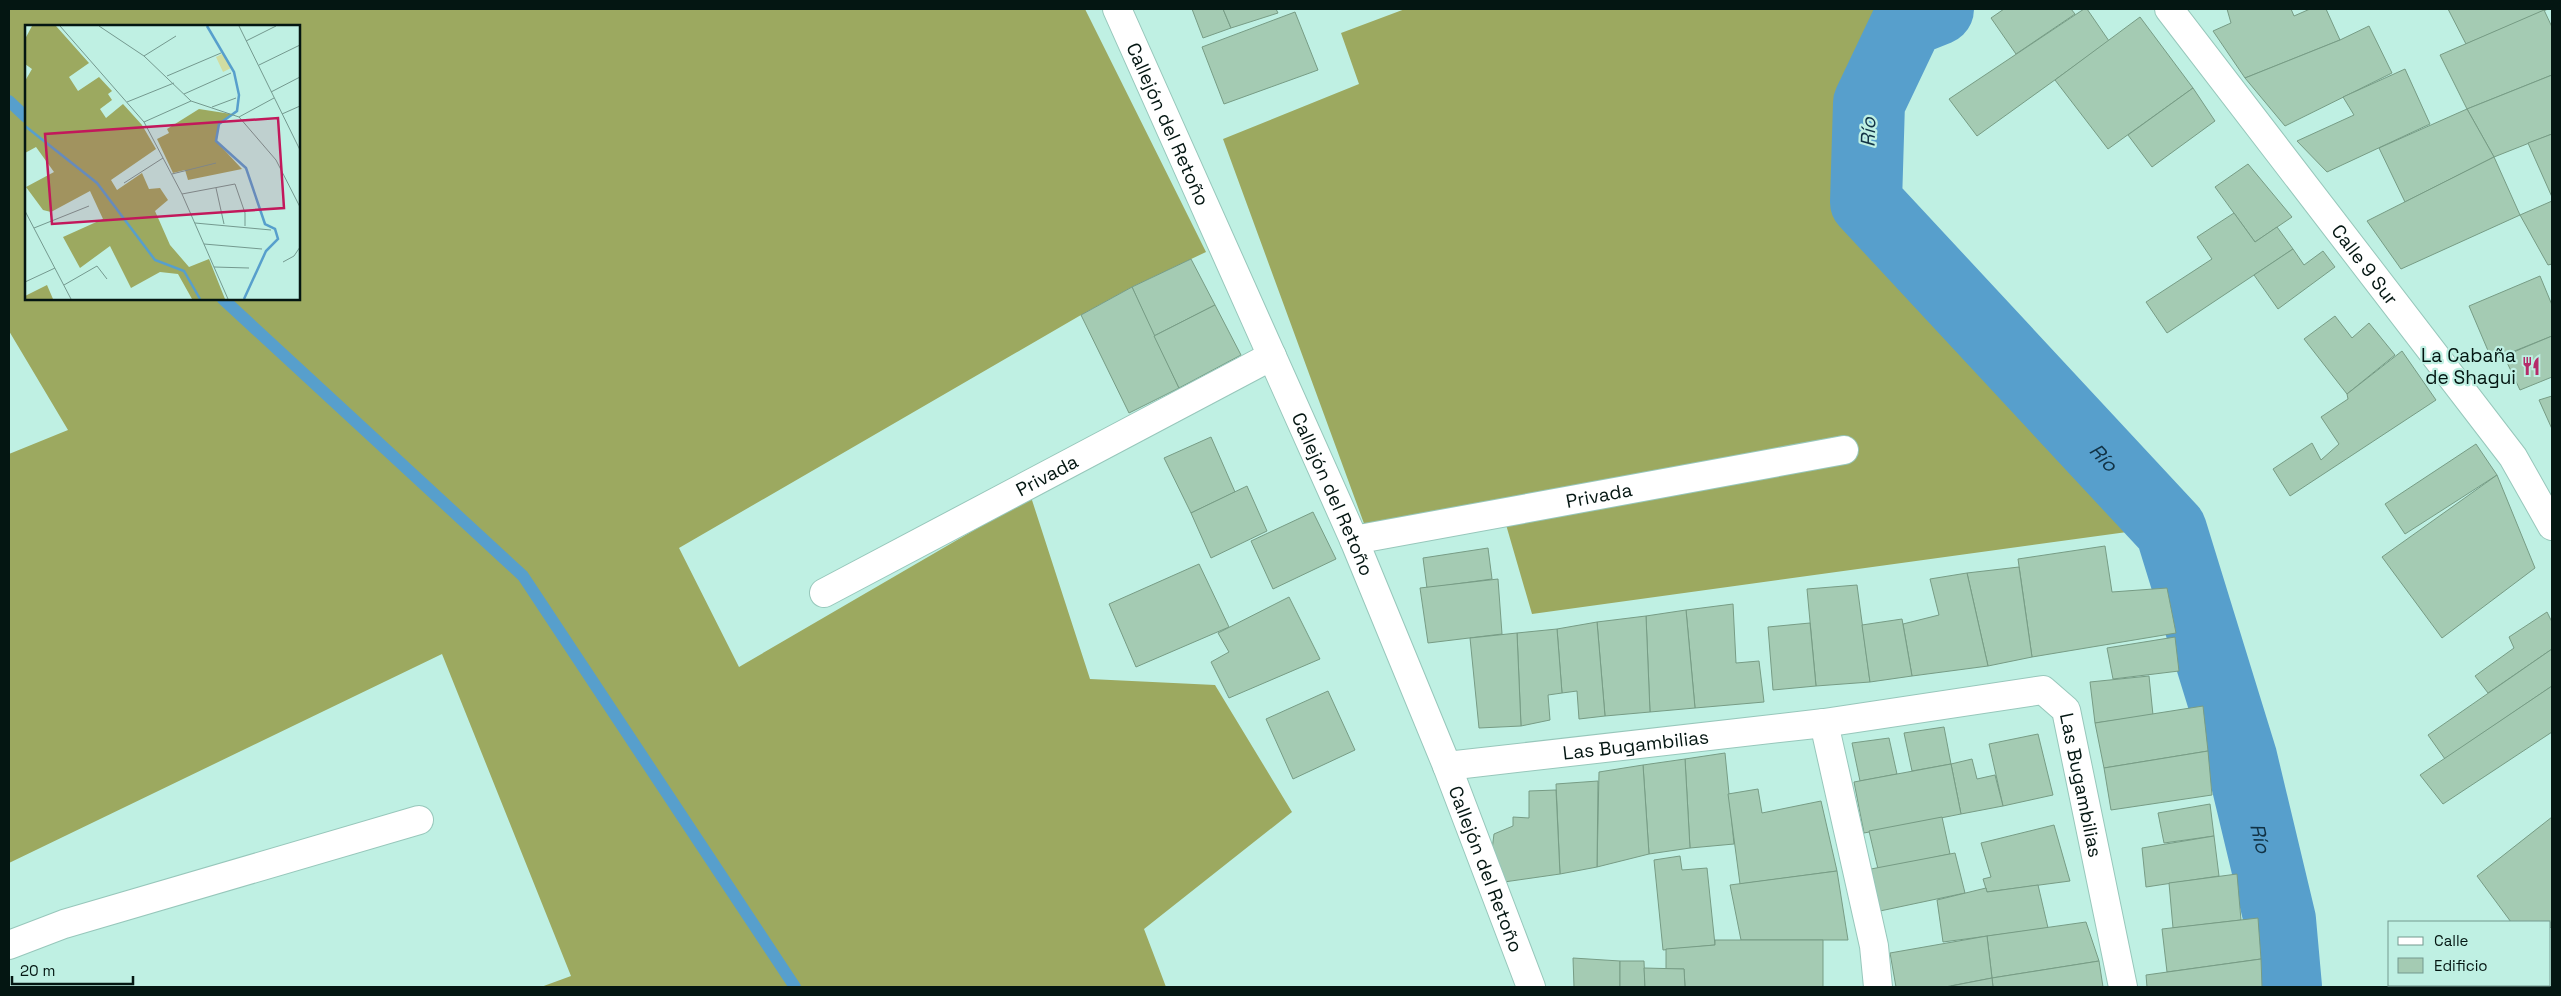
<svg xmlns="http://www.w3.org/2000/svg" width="2561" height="996" font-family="'Space Grotesk',sans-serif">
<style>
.forest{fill:#9ca960;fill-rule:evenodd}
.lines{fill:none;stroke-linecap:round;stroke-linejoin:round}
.stream{stroke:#579fcc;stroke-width:12}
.river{stroke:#579fcc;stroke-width:72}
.building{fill:#a4cbb3;stroke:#779c85}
.minor-casing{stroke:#97c7bb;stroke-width:30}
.minor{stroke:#fff;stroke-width:28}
.labels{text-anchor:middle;stroke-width:4.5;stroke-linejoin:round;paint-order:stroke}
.street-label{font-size:19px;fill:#041612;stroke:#bff0e3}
.poi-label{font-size:19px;fill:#041612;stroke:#bff0e3;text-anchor:end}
.water-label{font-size:20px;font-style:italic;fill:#113245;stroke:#bff0e3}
.inset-river{fill:none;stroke:#579fcc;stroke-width:2.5}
.inset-road{fill:none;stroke:#74998f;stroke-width:1}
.view{fill:#c2185b;fill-opacity:0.15;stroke:#c2185b;stroke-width:2.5}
.inset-edge{fill:none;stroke:#041612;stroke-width:2.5}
</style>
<rect width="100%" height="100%" fill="#bff0e3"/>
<g class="forest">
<path d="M9,9H1085L1206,252L1132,287L1081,315L679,548L739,667L1031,497L1090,679L1215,685L1292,812L1144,929L1166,987H541L571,976L442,654L9,863V454L68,430L9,331ZM26,26H299V299H26Z"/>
<path d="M1405,9H1926L1908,21L1869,103L1866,202L2127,532L1532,614L1500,504L1366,529L1223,139L1359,84L1341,33Z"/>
</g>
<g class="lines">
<g class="stream">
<path d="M9,101L26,117"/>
<path d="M223,299L523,576L795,987"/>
</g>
<path class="river" id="s1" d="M1938,9L1908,21L1869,103L1866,202L2171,530L2241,757L2280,920L2286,987"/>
</g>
<g class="building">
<path d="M1192,9H1223L1231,28L1203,38Z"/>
<path d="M1223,9H1276L1278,13L1231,28Z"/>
<path d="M2004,9H2071L2075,14L2016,54L1991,18Z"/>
<path d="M2084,9H2087L2109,41L1977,136L1949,99Z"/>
<path d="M2227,9H2291L2294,16L2310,9H2326L2340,40L2245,78L2213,31L2231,23Z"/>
<path d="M2448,9H2548L2466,44Z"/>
<path d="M2544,10L2552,27V75L2467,109L2440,55Z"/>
<path d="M1295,12L1318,70L1224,104L1202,47Z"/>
<path d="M2140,17L2193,88L2108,149L2055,80Z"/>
<path d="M2369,26L2392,73L2285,126L2245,78L2340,40Z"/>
<path d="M2405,69L2430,124L2327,172L2297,141L2354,115L2343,97Z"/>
<path d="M2552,75V134L2494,157L2467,109Z"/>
<path d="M2193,88L2215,121L2152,167L2128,135Z"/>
<path d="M2467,109L2494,157L2405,202L2379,148Z"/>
<path d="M2552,134V197L2528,143Z"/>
<path d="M2494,157L2520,215L2401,269L2367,221Z"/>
<path d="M2248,164L2292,217L2255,242L2215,187Z"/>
<path d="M2552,201V264L2548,265L2520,215Z"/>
<path d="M2234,213L2255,242L2277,227L2293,249L2167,333L2146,302L2212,259L2197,237Z"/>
<path d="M2293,249L2304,265L2323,251L2335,267L2278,309L2254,275Z"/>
<path d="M1191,259L1215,305L1154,336L1132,287Z"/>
<path d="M2540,276L2552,305V336L2492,360L2469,306Z"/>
<path d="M1132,287L1179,388L1129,413L1081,315Z"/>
<path d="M1215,305L1241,355L1179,388L1154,336Z"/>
<path d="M2335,316L2352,338L2369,323L2395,355L2347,394L2304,339Z"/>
<path d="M2552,336V377L2520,390L2504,356Z"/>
<path d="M2402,351L2436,400L2290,496L2273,469L2312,443L2321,460L2339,444L2321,417L2348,399L2347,394Z"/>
<path d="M2552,396V429L2539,400Z"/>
<path d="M1211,437L1235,492L1191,513L1164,458Z"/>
<path d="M2476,444L2497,475L2405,534L2385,504Z"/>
<path d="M2497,475L2535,568L2442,638L2382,557Z"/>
<path d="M1247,486L1267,531L1211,558L1191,513Z"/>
<path d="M1313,512L1336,559L1273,589L1251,541Z"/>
<path d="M2105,546L2112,592L2167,588L2176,633L2032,657L2018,559Z"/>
<path d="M1488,548L1492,579L1427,588L1423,558Z"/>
<path d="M1199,564L1229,627L1136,667L1109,604Z"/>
<path d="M2019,567L2032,657L1988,666L1967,573Z"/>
<path d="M1967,573L1988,666L1912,676L1903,624L1939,615L1930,579Z"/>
<path d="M1498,579L1502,634L1428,643L1420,588Z"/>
<path d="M1857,585L1870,682L1816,686L1807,589Z"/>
<path d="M1289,597L1320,659L1229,698L1211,662L1229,652L1218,633Z"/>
<path d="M1733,604L1736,663L1759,661L1764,702L1695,708L1686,610Z"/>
<path d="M1686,610L1695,708L1650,712L1646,616Z"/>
<path d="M2547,612L2552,622V649L2488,693L2475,676L2514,648L2509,637Z"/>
<path d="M1646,616L1650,712L1605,716L1597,622Z"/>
<path d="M1902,619L1912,676L1870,682L1862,625Z"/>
<path d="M1597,622L1605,716L1579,719L1577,691L1562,693L1557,629Z"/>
<path d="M1810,623L1816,686L1773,690L1768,627Z"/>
<path d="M1557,629L1562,693L1548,695L1550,720L1521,726L1517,633Z"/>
<path d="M1517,633L1521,726L1479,728L1470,638Z"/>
<path d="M2175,637L2179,671L2113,679L2107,648Z"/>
<path d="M2552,649V686L2445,759L2428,735Z"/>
<path d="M2149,676L2153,715L2095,723L2090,682Z"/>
<path d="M2552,686V732L2443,804L2420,775Z"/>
<path d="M1328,691L1355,750L1293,779L1266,719Z"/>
<path d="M2203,706L2208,751L2104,768L2095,723Z"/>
<path d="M1944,727L1951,764L1912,771L1904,733Z"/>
<path d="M2038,734L2053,795L2003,806L1989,744Z"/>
<path d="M1889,738L1897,774L1860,781L1852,743Z"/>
<path d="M2208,751L2212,795L2111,810L2104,768Z"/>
<path d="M1725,753L1734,844L1690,848L1685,759Z"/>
<path d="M1685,759L1690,848L1649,854L1643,765Z"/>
<path d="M1972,759L1977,779L1995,775L2003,806L1961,814L1951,764Z"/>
<path d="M1951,764L1961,814L1864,833L1854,782Z"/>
<path d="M1643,765L1649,854L1597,867L1599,772Z"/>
<path d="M1598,781L1597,867L1560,874L1556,784Z"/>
<path d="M1758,789L1762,813L1821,801L1837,871L1740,884L1728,794Z"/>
<path d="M1556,790L1560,874L1504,882L1491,858L1494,834L1513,826V817L1529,818V791Z"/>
<path d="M2210,804L2214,836L2164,843L2158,813Z"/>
<path d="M1942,817L1950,854L1878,869L1869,831Z"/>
<path d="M2552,817V926L2550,928V922H2511L2477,876Z"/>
<path d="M2054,825L2070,881L1987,892L1983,879L1991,877L1981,843Z"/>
<path d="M2214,836L2219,876L2146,887L2142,848Z"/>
<path d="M1955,853L1965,893L1880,911L1871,869Z"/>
<path d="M1680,856L1682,870L1707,868L1715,945L1663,950L1654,860Z"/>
<path d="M1837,871L1848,940H1741L1730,885Z"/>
<path d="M2237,874L2241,920L2173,928L2169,883Z"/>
<path d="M2038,885L2048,928L1943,942L1937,900L1986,888L1987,892Z"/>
<path d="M2258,918L2261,959L2167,972L2162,929Z"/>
<path d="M2086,922L2099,961L1992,978L1987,936Z"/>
<path d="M1987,936L1992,978L1945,987H1896L1890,953Z"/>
<path d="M1715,940H1823V987H1685L1684,969H1666V949L1715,945Z"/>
<path d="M1573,958L1620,961V987H1574Z"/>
<path d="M2261,959L2262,987H2147L2146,975Z"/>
<path d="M1620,961H1644L1645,987H1620Z"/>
<path d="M2099,961L2103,987H1993L1992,978Z"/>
<path d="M1644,968L1684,969L1685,987H1645Z"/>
<path d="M1992,978L1993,987H1951V986Z"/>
</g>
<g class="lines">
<g class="minor-casing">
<g id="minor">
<path id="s2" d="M1117,9L1354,540L1447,766L1531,987"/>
<path id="s3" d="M2169,9L2513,457L2552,526"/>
<path id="s4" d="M1354,540L1844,450"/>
<path id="s5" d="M824,593L1272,356"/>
<path d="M1824,723L1874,946L1878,987"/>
<path id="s6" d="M1447,766L1824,723L2043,690L2066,710L2123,987"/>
<path d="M9,945L64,924L419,820"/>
</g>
</g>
<use href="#minor" class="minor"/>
</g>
<defs>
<g id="restaurant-bare" transform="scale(1.5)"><path d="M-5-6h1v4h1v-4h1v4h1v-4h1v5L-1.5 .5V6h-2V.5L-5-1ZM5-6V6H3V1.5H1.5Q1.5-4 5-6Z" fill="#b52b6a" stroke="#bff0e3" stroke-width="2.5" paint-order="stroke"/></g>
</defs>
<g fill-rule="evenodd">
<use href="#restaurant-bare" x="2531" y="366"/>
</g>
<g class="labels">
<g class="street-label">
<text dy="7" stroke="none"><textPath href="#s2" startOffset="126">Callejón del Retoño</textPath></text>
<text dy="7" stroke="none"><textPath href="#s3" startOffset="322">Calle 9 Sur</textPath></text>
<text dy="7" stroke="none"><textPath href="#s5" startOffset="252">Privada</textPath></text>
<text dy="7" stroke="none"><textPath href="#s2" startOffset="531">Callejón del Retoño</textPath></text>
<text dy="7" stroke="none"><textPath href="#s4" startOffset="249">Privada</textPath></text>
<text dy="7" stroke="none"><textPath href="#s6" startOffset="190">Las Bugambilias</textPath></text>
<text dy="7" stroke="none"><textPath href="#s6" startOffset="708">Las Bugambilias</textPath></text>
<text dy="7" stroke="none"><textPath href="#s2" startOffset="936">Callejón del Retoño</textPath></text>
</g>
<g class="poi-label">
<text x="2516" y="362">La Cabaña<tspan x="2516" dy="22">de Shagui</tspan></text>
</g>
<g class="water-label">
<text transform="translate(1868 132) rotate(-88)" y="7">Río</text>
<text dy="7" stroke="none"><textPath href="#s1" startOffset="571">Río</textPath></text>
<text dy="7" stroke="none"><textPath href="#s1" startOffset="991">Río</textPath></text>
</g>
</g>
<g transform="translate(25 25)">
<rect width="275" height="275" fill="#bff0e3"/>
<path d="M199,28L206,43L198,47L191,32Z" fill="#d1dda1"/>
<path d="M7,1H31L64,38L44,52L53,66L74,52L87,66L83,69L87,75L75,84L81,93L98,79L117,100L131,124L86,155L92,165L117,148L124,164L135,163L143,175L130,186L145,220L164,242L184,234L200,274H167L153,249L135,247L106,263L85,221L55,243L38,212L78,194L65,166L26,187L18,185L1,162L29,147L11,122L0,128V56L7,44L0,39V14ZM174,84L206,89L194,99L191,116L217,144L163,155L160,145L148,148L132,114L144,108L142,104ZM22,260L28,274H0V271Z" fill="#9ca960"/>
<path class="inset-river" d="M182,1L209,47L214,70L212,86L194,99L191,116L221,143L240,199L250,204L253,214L241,226L219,274M0,101L72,158L130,235L159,246L175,274"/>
<path class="inset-road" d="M35,1L119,97L157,169L203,274M74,1L119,31L166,76L214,92L251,135L275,182M214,1L275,125M221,16L251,1M119,31L151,11M234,40L275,20M142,51L196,28M246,67L275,52M159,69L206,48M102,77L149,58M187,82L211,73M257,89L275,81M214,92L249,73M119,97L166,76M147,149L191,138M99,158L138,133M191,163L199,199M157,169L210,159L220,188V201M0,186L46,274M170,198L246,205M9,203L64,181M179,219L237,224M258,237L269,231L275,222M189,242L224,243M0,257L30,243M39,260L72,241L82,254"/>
<path class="view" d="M253,93L259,183L27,199L20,109Z"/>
<rect width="275" height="275" class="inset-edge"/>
</g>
<rect width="2561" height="996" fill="none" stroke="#041612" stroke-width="20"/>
<rect x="2388" y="921" width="162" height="65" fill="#bff0e3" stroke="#74998f"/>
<rect x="2398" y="937" width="25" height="8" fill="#ffffff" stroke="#74998f"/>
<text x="2434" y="946" font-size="15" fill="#041612">Calle</text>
<rect x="2398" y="958" width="25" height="15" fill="#a4cbb3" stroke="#74998f"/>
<text x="2434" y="971" font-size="15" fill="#041612">Edificio</text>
<path d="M12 976v8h121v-8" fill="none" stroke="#041612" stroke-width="2.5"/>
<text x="20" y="976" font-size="15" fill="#041612" stroke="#bff0e3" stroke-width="4" paint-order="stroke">20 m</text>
</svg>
